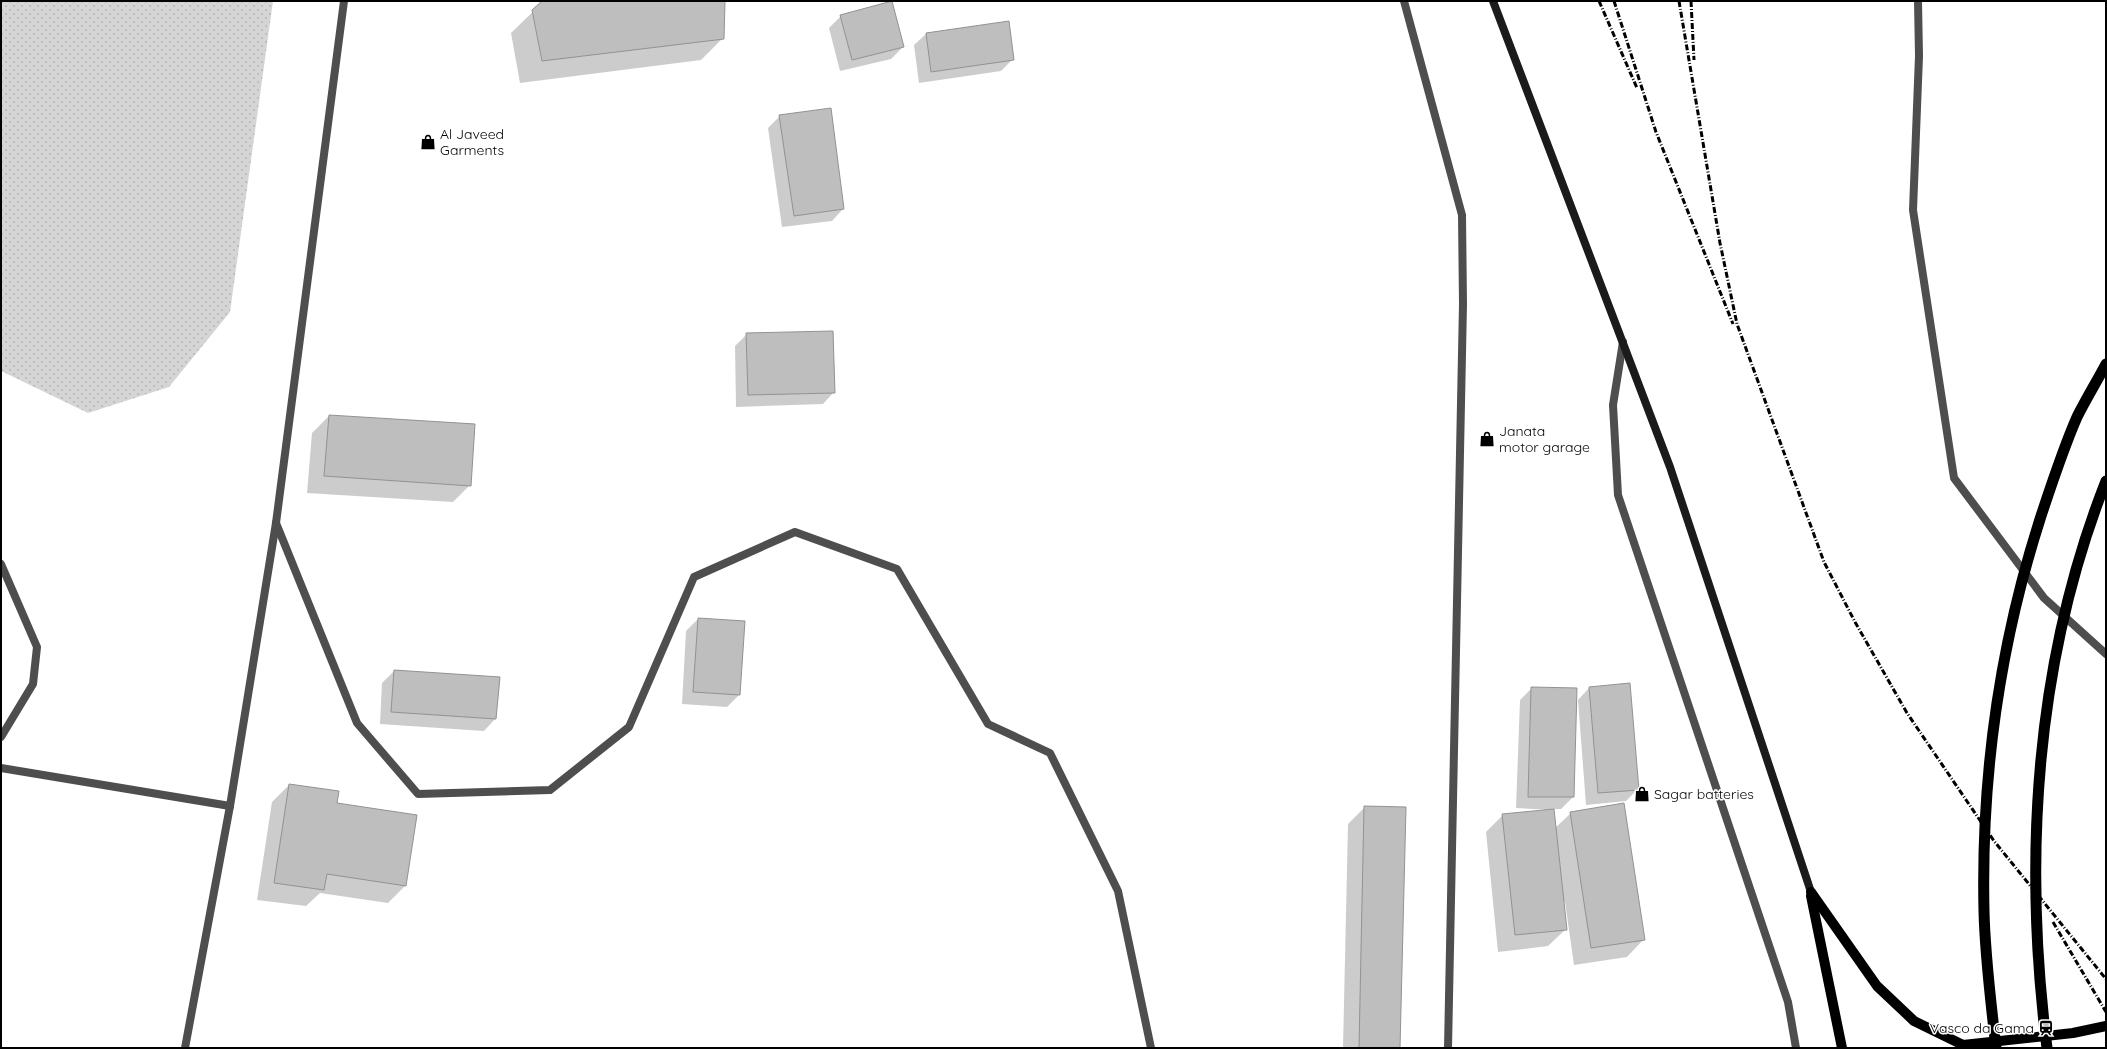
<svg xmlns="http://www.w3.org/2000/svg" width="2107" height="1049" font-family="Quicksand,sans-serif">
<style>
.park{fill:url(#park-dots)}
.shadow{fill:#0003}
.building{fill:#bebebe;stroke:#929292}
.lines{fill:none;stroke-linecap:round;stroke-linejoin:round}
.service{stroke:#4e4e4e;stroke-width:8}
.minor{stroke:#4e4e4e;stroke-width:8}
.tertiary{stroke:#4e4e4e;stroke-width:8}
.secondary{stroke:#1b1b1b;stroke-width:8}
.primary{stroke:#000;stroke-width:10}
.trunk{stroke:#000;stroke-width:11}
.rail{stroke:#000;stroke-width:3;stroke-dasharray:6 2 1 2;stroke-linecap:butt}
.labels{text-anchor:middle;stroke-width:3;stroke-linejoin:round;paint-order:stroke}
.poi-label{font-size:14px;fill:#000;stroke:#fff;text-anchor:start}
</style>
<defs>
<pattern id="park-dots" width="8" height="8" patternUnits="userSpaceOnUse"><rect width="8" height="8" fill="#d5d5d5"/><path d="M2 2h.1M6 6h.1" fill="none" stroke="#b5b5b5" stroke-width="1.8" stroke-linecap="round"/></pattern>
</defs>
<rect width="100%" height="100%" fill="#fff"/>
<path class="park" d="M1,1H273L230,312L169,387L88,413L1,371Z"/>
<g class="shadow">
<path d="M544,1H724L723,38L701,60L520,83L511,33Z"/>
<path d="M841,16L903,47L891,59L840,71L829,28Z"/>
<path d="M926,34L1013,59L1001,71L919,83L914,45Z"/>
<path d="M780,116L843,209L832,221L782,227L768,128Z"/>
<path d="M747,334L834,392L823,404L736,407L735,346Z"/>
<path d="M329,416L470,485L453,502L307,493L312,433Z"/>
<path d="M698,619L744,622L739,695L727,707L682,704L686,631Z"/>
<path d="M394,671L495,719L484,731L380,724L382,683Z"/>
<path d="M1532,688L1573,797L1561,809H1553L1555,828L1571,813L1644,939L1627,957L1574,965L1565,902H1563L1566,929L1548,946L1498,952L1486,832L1503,815L1552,810L1516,808L1520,700Z"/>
<path d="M1589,688L1638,789L1626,801L1586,805L1578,700Z"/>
<path d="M289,785L336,804L405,886L388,903L320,893L306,906L257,900L272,802Z"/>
<path d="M1365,807L1399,1048H1343L1348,824Z"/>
</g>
<g class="building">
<path d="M542,1H725L724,39L542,61L532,10Z"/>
<path d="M892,1L904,47L852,60L840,15Z"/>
<path d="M1009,21L1014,60L931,72L926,33Z"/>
<path d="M831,108L844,209L794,216L779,115Z"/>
<path d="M833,331L835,393L748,395L746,333Z"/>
<path d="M329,415L475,424L471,486L324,476Z"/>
<path d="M698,618L745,621L740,695L693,692Z"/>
<path d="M394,670L500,677L496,719L391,712Z"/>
<path d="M1630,683L1639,790L1598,793L1589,687Z"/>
<path d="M1531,687L1577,688L1574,797H1528Z"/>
<path d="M289,784L339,791L337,803L417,815L406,886L327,874L324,890L274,883Z"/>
<path d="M1624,803L1645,940L1591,948L1570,812Z"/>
<path d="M1364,806L1406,807L1400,1048H1359Z"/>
<path d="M1554,809L1567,930L1515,935L1502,814Z"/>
</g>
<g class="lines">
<g class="service">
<path d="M1918,1L1919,56L1913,210L1954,478L2044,598L2106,654"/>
<path d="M1,564L37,647L33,684L1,737"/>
<path d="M1,768L230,806"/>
</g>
<g class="minor">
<path d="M1404,1L1462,215L1463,304L1448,1048"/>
<path d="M276,523L357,723L418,794L550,790L629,727L694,577L795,532L897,569L988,724L1050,753L1118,891L1151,1048"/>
</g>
<g class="tertiary">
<path d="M1623,342L1613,405L1618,495L1788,1002L1796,1048"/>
<path d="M185,1048L230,806L276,523L344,1"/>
</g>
<path class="secondary" d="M1493,1L1670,467L1811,892"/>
<g class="primary">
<path d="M1811,892L1877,986L1914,1021L1963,1045L2073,1033L2106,1026"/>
<path d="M1811,896L1842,1048"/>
</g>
<g class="trunk">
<path d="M1996,1048C1991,1002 1985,957 1984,911C1981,778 2000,643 2041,516C2052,483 2063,449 2077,417C2086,399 2097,381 2106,364"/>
<path d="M2047,1048C2023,858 2035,661 2106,481"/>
</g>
<g class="rail">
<path d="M1599,1L1637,88"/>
<path d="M1614,1L1656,132L1733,324"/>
<path d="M1679,1L1720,243L1737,324L1824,562L1855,622L1907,713L1994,841L2106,979"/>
<path d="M1691,1L1694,60"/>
<path d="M2053,922L2106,1012"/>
</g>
</g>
<defs>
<g id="shop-bare" transform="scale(1.2)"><path d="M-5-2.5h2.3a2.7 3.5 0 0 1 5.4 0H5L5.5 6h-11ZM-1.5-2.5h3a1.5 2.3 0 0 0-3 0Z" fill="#000" stroke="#fff" stroke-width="2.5" paint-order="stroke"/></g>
<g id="station-bare" transform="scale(1.2)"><path d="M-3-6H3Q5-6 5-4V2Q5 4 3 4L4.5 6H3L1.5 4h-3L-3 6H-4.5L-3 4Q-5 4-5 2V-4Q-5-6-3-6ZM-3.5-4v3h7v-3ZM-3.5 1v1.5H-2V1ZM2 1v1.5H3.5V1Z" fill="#000" stroke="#fff" stroke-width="2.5" paint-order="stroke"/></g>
</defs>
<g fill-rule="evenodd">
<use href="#shop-bare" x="428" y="142"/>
<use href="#shop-bare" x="1487" y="439"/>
<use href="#shop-bare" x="1642" y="794"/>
<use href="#station-bare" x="2046" y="1028"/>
</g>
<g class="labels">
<g class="poi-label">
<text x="440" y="139">Al Javeed<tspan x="440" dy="16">Garments</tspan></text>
<text x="1499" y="436">Janata<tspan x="1499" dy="16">motor garage</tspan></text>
<text x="1654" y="799">Sagar batteries</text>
<text x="2034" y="1033" text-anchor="end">Vasco da Gama</text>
</g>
</g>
<rect width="2107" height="1049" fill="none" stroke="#000000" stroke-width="4"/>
</svg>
